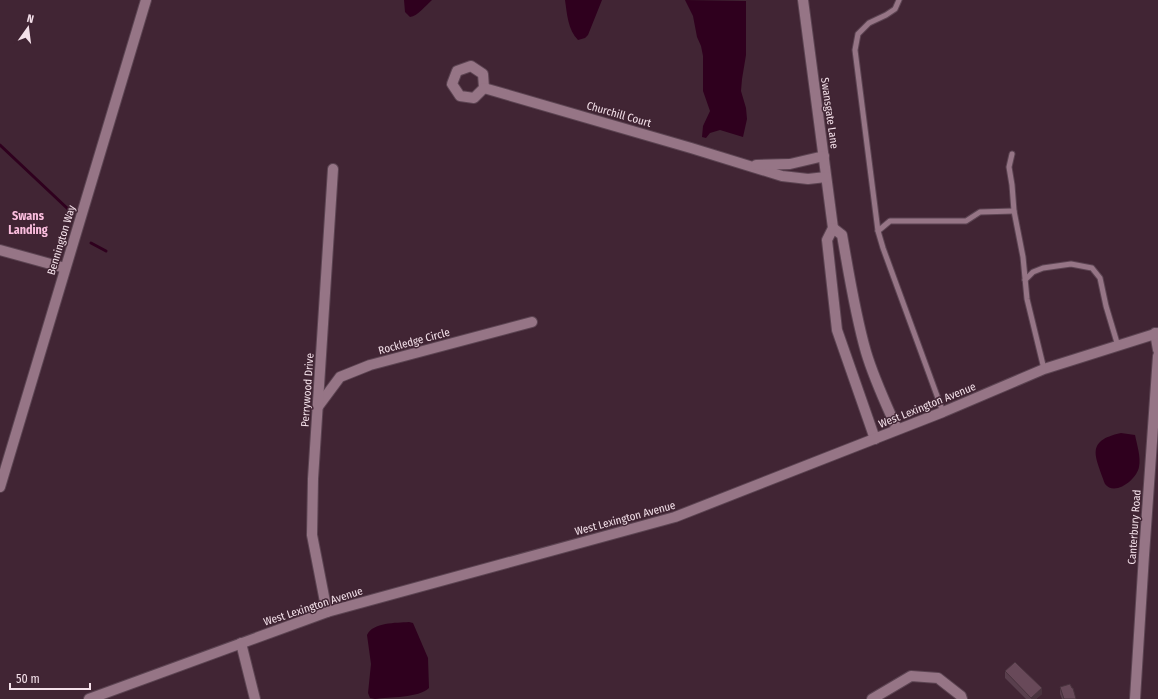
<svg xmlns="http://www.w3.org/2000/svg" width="1158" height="699" font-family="'Fira Sans Condensed',sans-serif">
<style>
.water{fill:#2f001e}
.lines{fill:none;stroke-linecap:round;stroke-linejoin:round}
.stream{stroke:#2f001e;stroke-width:3}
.lane-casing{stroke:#5c4452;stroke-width:7}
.street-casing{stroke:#5c4452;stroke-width:12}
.secondary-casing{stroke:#5c4452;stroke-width:12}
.lane{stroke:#967586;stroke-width:5}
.street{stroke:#967586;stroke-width:10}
.secondary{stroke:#967586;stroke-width:10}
.wall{fill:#593f4d}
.shaded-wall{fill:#49333e}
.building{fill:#684959;stroke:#49333e}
.labels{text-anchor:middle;stroke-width:3;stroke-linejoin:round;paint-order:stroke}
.street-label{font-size:11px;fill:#f4e1ea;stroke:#412534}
.neighbourhood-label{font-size:12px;font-weight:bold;fill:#fbbede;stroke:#412534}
</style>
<rect width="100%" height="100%" fill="#412534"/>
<g class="water">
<path d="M404,0H432C426,5 418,16 410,17L405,12Z"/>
<path d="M565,0H602L588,35L585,38L578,40C568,30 567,14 565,0Z"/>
<path d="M685,0L746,1V55L742,79L741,91L746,108L747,119L743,137L720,130L710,133L706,138L702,137L703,126L710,111L703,91V56L701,46L697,37L693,16Z"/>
<path d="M1121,433L1135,435C1137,445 1141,457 1139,467C1137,479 1115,497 1105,484C1096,457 1084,441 1121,433Z"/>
<path d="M409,622L413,623L428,658L429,688C419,698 389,697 375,699L370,698L368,693L371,664L367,635C373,622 396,623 409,622Z"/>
</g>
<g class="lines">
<g class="stream">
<path d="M0,145L68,209"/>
<path d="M91,243L106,251"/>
</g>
<g class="lane-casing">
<g id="lane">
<path d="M899,0L895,9L886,15L869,23L858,34L855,50L878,231L883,248L943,412"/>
<path d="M1012,154L1009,167L1012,185L1014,211L1023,257L1027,299L1044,369"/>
<path d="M878,231L890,221H966L980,212L1014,211"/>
<path d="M1025,280L1033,272L1043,268L1071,264L1092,268L1100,278L1106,306L1118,346"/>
</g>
</g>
<g class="street-casing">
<g id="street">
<path d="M803,0L833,228L827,240L837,330L875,439"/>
<path d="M471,66L483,74L484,88L474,98L460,96L452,84L457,71Z"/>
<path d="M484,88L691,148L782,176L808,179L826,177"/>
<path d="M756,165L790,164L824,156"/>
<path d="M833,228L842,235C849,274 855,314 866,352C874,379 886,404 897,429"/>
<path d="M0,250L65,268"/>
<path d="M1155,333L1158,350"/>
<path d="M317,408L340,377L370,365L532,322"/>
<path d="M0,487L146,0"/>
<path d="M327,612L312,535L313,479L333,169"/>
<path d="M241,643L255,699"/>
<path d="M872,699L911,676L938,678L961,696L962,699"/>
<path d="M1135,699L1144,555L1158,356"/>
</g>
</g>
<g class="secondary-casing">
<path id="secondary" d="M89,699L327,612L675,517L943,412L1044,369L1158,333"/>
</g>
<use href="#lane" class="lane"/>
<use href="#street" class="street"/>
<use href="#secondary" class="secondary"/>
</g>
<g class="wall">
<path d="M1005,671L1042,694L1036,699H1026L1005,678Z"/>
<path d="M1060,687L1076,699H1062L1060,694Z"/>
</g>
<path class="shaded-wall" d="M1042,688V694L1036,699H1031V698Z"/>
<g class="building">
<path d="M1015,662L1042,688L1031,698L1005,671Z"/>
<path d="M1070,684L1072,688H1073L1076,699H1064L1060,687Z"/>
</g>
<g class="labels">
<g class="street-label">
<text transform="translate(830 113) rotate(82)" y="4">Swansgate Lane</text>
<text transform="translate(619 114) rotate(16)" y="4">Churchill Court</text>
<text transform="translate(61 240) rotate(-73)" y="4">Bennington Way</text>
<text transform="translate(414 341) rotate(-15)" y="4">Rockledge Circle</text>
<text transform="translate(307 390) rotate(-86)" y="4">Perrywood Drive</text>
<text transform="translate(927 405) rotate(-22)" y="4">West Lexington Avenue</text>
<text transform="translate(625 518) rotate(-15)" y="4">West Lexington Avenue</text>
<text transform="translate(1134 527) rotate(-86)" y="4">Canterbury Road</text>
<text transform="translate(313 606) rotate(-18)" y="4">West Lexington Avenue</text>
</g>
<g class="neighbourhood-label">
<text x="28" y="220">Swans<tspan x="28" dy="14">Landing</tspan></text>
</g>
</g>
<g transform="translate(28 28) rotate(14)" stroke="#412534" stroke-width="3" paint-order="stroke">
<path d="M0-3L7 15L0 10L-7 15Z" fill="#f4e1ea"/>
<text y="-6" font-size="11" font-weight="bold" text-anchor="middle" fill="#f4e1ea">N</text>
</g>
<path d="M10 683v6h80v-6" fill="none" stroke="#f4e1ea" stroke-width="2"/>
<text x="16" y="683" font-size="12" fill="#f4e1ea" stroke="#412534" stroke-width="3" paint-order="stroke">50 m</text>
</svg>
